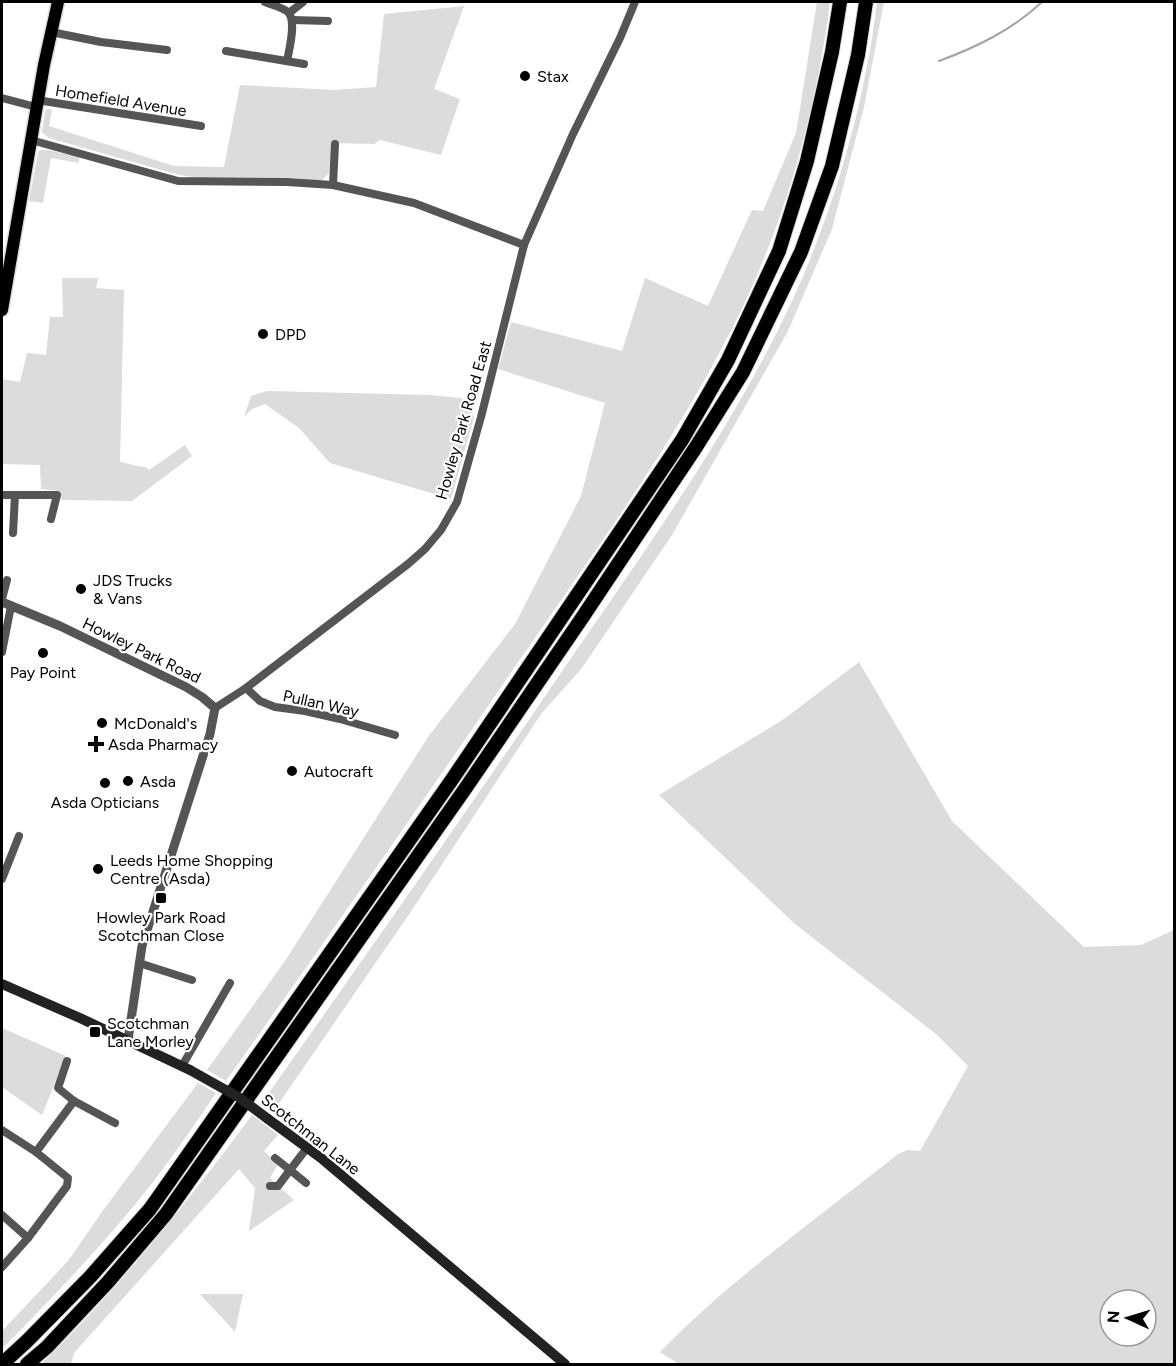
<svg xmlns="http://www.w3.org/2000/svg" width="1176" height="1366" font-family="Figtree,sans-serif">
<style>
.green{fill:#dcdcdc;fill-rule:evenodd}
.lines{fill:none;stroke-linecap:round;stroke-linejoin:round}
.stream{stroke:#a3a3a3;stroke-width:2}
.primary-casing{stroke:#dbdbdb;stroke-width:15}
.motorway-casing{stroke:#dbdbdb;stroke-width:16}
.minor{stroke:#555;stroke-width:8}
.tertiary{stroke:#555;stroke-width:9}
.secondary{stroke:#222;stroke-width:10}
.primary{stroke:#000;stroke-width:12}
.motorway{stroke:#000;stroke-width:14}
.secondary-bridge{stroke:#222;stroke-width:10}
.poi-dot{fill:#000;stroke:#fff;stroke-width:2}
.labels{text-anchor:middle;stroke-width:4.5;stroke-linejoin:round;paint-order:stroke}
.poi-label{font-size:16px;fill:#000;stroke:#fff;text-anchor:start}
.street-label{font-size:16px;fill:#000;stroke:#fff}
</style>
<rect width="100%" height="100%" fill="#fff"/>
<g class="green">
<path d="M817,2H830C817,105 789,208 745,302C685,429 600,543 521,658C424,800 325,941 226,1081L207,1070L287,958L428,737L515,624L581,496L605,403L498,369L511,322L622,351L645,278L708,306L752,210L763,211L796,133Z"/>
<path d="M877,2H884L864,107L832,229L788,331L672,535L582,668L541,714L412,910L273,1112L261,1104C360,964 458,824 554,683C638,560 731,433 794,297C826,226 851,148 866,71C871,48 874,25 877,2Z"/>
<path d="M464,6L434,89L460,99L441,155L380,140L374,144L332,143L329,173L320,182L293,178L193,177L179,175L49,138L42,132L45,112L47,109L52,110L49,126L174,166L224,167L240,85L335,90L376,87L384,14Z"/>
<path d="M40,150H48L79,157V163L51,158L43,203L29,201L38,152Z"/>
<path d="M62,278H98L96,288L124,290L120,462C130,463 136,467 146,467L149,470L185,445L192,456L132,501L61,500L59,491L41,489L40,465L2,464V379L20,382L27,353L46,355L50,317H63Z"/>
<path d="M267,391L430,395L461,398L469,404L474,417L451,499L330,463L299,428L265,404L252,409L244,417L251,396Z"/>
<path d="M859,662L952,821L1084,947L1141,945L1174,930V1364H679L660,1352C732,1278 817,1219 898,1154L908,1150L920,1151L968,1066L936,1034L795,924L659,795L784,719ZM1110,1300H1146V1336H1110Z"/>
<path d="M2,1028L66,1056L42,1115L2,1087Z"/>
<path d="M198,1083L216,1093C195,1124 173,1156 150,1186C104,1244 53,1297 2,1349V1331L68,1261L104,1209Z"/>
<path d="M252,1115L278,1135L264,1151L278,1164L270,1178L294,1200L249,1231L255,1188L239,1169L74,1353L71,1364H41C119,1288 187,1203 252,1115Z"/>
<path d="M200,1294H243L235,1332Z"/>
</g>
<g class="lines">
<path class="stream" d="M939,61C977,47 1012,30 1042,2"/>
<g class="primary-casing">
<path id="primary" d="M2,310L44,65L58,2"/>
</g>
<g class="motorway-casing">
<g id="motorway">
<path d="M2,1364L27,1341L91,1276L150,1209L451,781L682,440L728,360L779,251L807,161L832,52L840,2"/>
<path d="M27,1364L47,1347L108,1282L166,1214L465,789L582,618L696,447L743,372L801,252L832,166L858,55L866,2"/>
</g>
</g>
<g class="minor">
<path d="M265,2C272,5 282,7 288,12C297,21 289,50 287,61"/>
<path d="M289,13L303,2"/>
<path d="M292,20L328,21"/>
<path d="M51,32L101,42L167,50"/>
<path d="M226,51L304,64"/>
<path d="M2,98L36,107"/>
<path d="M37,100L201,126"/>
<path d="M31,140L178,181L287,182L333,185L414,203L524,245"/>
<path d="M333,185L335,144"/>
<path d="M2,495H57L51,519"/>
<path d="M13,533L15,495"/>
<path d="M2,599L7,580"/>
<path d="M2,652L11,606"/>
<path d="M246,688L260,701L275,707L305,711L340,719L395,735"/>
<path d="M215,708L246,688L408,564L425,549L441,530L457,502L481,417L524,245L573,134L620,38L635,2"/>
<path d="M2,879L19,836"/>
<path d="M139,963L192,980"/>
<path d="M67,1061L58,1088L74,1101L115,1123"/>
<path d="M182,1066L230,983"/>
<path d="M2,1130L36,1152L68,1178L67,1186L28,1238L2,1267"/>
<path d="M36,1152L74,1101"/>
<path d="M275,1158L290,1170L307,1148"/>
<path d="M270,1186H278L290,1170L306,1183"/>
<path d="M2,1215L28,1238"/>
</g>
<path class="tertiary" d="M2,602L60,626L186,687L202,697L215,708L210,734L142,946L128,1040"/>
<g class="secondary">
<path d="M2,984L80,1018L190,1070"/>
<path d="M268,1119L321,1158L565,1364"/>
</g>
<use href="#primary" class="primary"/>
<use href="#motorway" class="motorway"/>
<path class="secondary-bridge" d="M190,1070L240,1098L268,1119"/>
</g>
<g class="poi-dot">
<circle cx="525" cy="76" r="6"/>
<circle cx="263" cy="334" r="6"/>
<circle cx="81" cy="589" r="6"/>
<circle cx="43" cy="653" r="6"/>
<circle cx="102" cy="723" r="6"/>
<path d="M93 735h6v6h6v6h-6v6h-6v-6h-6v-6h6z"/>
<circle cx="292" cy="771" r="6"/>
<circle cx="128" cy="781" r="6"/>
<circle cx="105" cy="783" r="6"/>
<circle cx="98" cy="869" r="6"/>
<rect x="155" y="892" width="12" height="12" rx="3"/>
<rect x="89" y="1026" width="12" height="12" rx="3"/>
</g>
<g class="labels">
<g class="poi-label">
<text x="537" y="82">Stax</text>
<text x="275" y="340">DPD</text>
<text x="93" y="586">JDS Trucks<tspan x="93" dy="18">&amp; Vans</tspan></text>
<text x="43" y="678" text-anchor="middle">Pay Point</text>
<text x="114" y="729">McDonald's</text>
<text x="108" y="750">Asda Pharmacy</text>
<text x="304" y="777">Autocraft</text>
<text x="140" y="787">Asda</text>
<text x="105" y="808" text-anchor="middle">Asda Opticians</text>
<text x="110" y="866">Leeds Home Shopping<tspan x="110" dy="18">Centre (Asda)</tspan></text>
<text x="161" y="923" text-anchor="middle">Howley Park Road<tspan x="161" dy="18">Scotchman Close</tspan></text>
<text x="107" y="1029">Scotchman<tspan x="107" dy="18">Lane Morley</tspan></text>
</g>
<g class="street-label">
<text transform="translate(121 100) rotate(9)" y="6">Homefield Avenue</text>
<text transform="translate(463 420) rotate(-74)" y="6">Howley Park Road East</text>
<text transform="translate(142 650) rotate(26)" y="6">Howley Park Road</text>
<text transform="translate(321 703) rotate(12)" y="6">Pullan Way</text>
<text transform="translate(311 1134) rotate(38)" y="6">Scotchman Lane</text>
</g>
</g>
<rect width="1176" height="1366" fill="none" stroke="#000000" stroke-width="6"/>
<g transform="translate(1128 1318) rotate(274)"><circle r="28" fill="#ffffff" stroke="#999999" stroke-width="1.5"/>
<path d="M0-4.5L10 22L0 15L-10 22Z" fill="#000000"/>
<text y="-9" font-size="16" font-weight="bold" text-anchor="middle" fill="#000000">N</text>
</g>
</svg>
